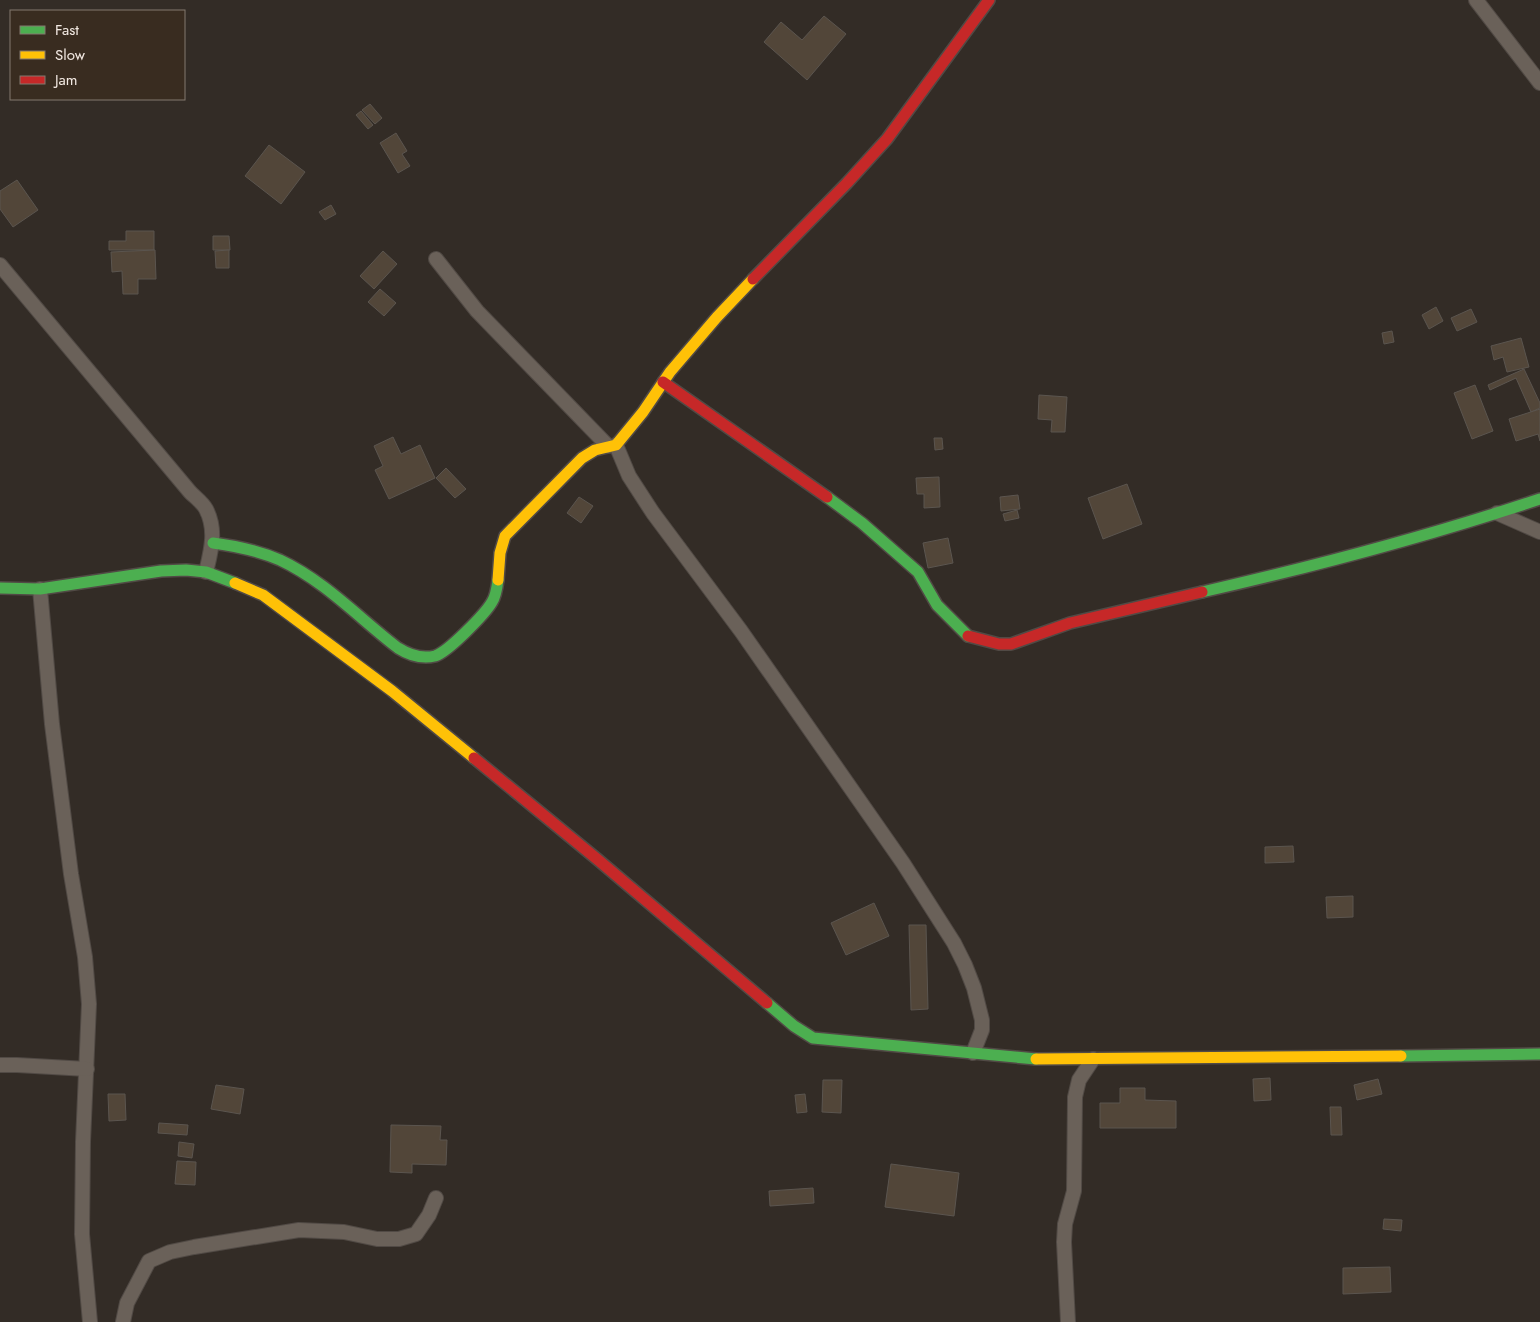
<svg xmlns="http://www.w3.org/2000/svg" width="1540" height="1322" font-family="Jost,sans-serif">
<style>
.building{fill:#524639;stroke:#5b554f}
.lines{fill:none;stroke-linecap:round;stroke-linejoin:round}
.street-casing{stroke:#514a45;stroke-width:16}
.fast-casing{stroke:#514a45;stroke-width:14}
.slow-casing{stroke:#514a45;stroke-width:14}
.jam-casing{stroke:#514a45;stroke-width:14}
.street{stroke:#6a6159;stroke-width:14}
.fast{stroke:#4caf50;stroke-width:11}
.slow{stroke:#ffc107;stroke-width:11}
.jam{stroke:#c62828;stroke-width:11}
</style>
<rect width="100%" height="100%" fill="#332c26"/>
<g class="building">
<path d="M824,16L846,34L807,80L764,42L781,22L802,40Z"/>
<path d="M370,104L382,118L375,124L362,110Z"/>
<path d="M361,111L373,125L368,129L356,115Z"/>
<path d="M396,133L407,151L402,154L410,166L398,173L380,143Z"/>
<path d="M269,145L305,172L281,204L245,176Z"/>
<path d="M17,180L38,210L13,227L0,209V191Z"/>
<path d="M331,205L336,214L325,220L319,212Z"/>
<path d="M126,231H154V250H109V241H126Z"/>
<path d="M213,236H229L230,250H213Z"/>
<path d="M155,250L156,279H138V294H123L122,271L112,272L111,252Z"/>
<path d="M229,250V268H216L215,251Z"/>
<path d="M383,251L397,264L374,289L360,276Z"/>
<path d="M380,289L396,303L384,316L368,302Z"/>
<path d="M1436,307L1443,321L1429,329L1422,315Z"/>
<path d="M1471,309L1477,322L1457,331L1451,318Z"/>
<path d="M1392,331L1394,342L1384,344L1382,333Z"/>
<path d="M1521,338L1529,367L1507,372L1503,357L1494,360L1491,346Z"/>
<path d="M1524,369L1540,403V408L1531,412L1516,378L1490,390L1488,385Z"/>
<path d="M1475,385L1493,431L1472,439L1454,393Z"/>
<path d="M1039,395L1067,397L1065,432H1051L1052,420L1038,419Z"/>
<path d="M1540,409V441L1538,434L1516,441L1509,419Z"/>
<path d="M393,437L401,454L420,445L435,478L389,499L375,470L383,466L374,446Z"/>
<path d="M934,438H942L943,449L935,450Z"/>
<path d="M446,468L466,489L455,498L436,478Z"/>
<path d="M939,477L940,507L924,508V494H917L916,478Z"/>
<path d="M1127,484L1142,524L1103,539L1088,498Z"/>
<path d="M1018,495L1020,509L1001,511L1000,497Z"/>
<path d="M579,497L593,506L581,523L567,513Z"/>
<path d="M1017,510L1019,518L1005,521L1003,514Z"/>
<path d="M948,538L953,563L928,568L923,543Z"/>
<path d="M1293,846L1294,862L1265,863V847Z"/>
<path d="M1353,896V917L1327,918L1326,897Z"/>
<path d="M874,903L889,936L846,955L831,923Z"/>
<path d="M909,925H926L928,1009L911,1010Z"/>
<path d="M1270,1078L1271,1100L1254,1101L1253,1079Z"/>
<path d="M1378,1079L1382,1094L1357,1100L1354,1085Z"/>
<path d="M823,1080H842L841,1113L822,1112Z"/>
<path d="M216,1085L244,1089L240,1114L211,1109Z"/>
<path d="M1120,1088H1145V1100L1176,1101V1128H1100V1103H1120Z"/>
<path d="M108,1094H125L126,1120L109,1121Z"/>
<path d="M805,1094L807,1112L797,1113L795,1095Z"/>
<path d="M1330,1107H1341L1342,1135H1331Z"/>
<path d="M159,1123L188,1125L187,1135L158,1133Z"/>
<path d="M391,1125L441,1126L440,1140H447L446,1165L412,1164V1173L390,1172Z"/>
<path d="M179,1142L194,1144L192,1158L178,1156Z"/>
<path d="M177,1161L196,1162L195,1185L175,1184Z"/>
<path d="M891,1164L959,1173L954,1216L885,1207Z"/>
<path d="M813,1188L814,1203L770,1206L769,1191Z"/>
<path d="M1384,1219L1402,1220L1401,1231L1383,1229Z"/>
<path d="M1390,1267L1391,1292L1343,1294V1268Z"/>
</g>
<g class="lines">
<g class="street-casing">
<g id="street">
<path d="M1476,0L1540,83"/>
<path d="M436,259L477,311L608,446"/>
<path d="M0,265L190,492C195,497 203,503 206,509C217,530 211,551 206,572"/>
<path d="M616,445L629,476L653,513L741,631L903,863L954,943L965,965L974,988L982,1020V1030L973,1053"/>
<path d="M1497,513L1540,532"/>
<path d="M40,589L52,724L71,874L85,957L89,1004L83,1142L82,1234L90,1322"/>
<path d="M0,1065H17L87,1069"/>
<path d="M123,1322L127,1303L149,1261L170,1252L194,1247L299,1230L344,1232L377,1239H399L416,1234L429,1215L436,1198"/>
<path d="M1068,1322L1064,1242L1065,1224L1074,1191L1075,1097L1079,1080L1093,1059"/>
</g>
</g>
<g class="fast-casing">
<g id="fast">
<path d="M827,497L862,523L918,572L937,605L968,636"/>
<path d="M213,543C236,546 259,551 280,560C325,581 360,619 398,648C409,655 422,659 435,656C448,652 485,614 492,602C496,596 497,588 498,580"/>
<path d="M0,588L40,589L161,571L186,570L206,572L235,583"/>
<path d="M1202,592C1316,566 1429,536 1540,499"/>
<path d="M767,1003L794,1026L813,1038L1036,1059"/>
<path d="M1401,1056L1540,1054"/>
</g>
</g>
<g class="slow-casing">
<g id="slow">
<path d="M498,580L500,553L505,536L582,458L595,450L616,445L643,412L670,372L717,317L753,279"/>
<path d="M235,583L263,595L392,691L474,758"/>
<path d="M1036,1059L1401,1056"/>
</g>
</g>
<g class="jam-casing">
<g id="jam">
<path d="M753,279L847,183L887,139L989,0"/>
<path d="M663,382L827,497"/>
<path d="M968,636L999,644H1011L1070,623L1202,592"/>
<path d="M474,758L597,859L767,1003"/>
</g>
</g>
<use href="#street" class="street"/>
<use href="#fast" class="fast"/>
<use href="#slow" class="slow"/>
<use href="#jam" class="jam"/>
</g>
<rect x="10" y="10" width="175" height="90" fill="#392c20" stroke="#83786e"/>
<rect x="20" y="26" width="25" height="8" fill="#4caf50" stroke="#83786e"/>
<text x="55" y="35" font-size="15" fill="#f2e9e2">Fast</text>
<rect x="20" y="51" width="25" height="8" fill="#ffc107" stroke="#83786e"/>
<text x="55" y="60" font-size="15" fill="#f2e9e2">Slow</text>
<rect x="20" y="76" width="25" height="8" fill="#c62828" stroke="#83786e"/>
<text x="55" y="85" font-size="15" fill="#f2e9e2">Jam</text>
</svg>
